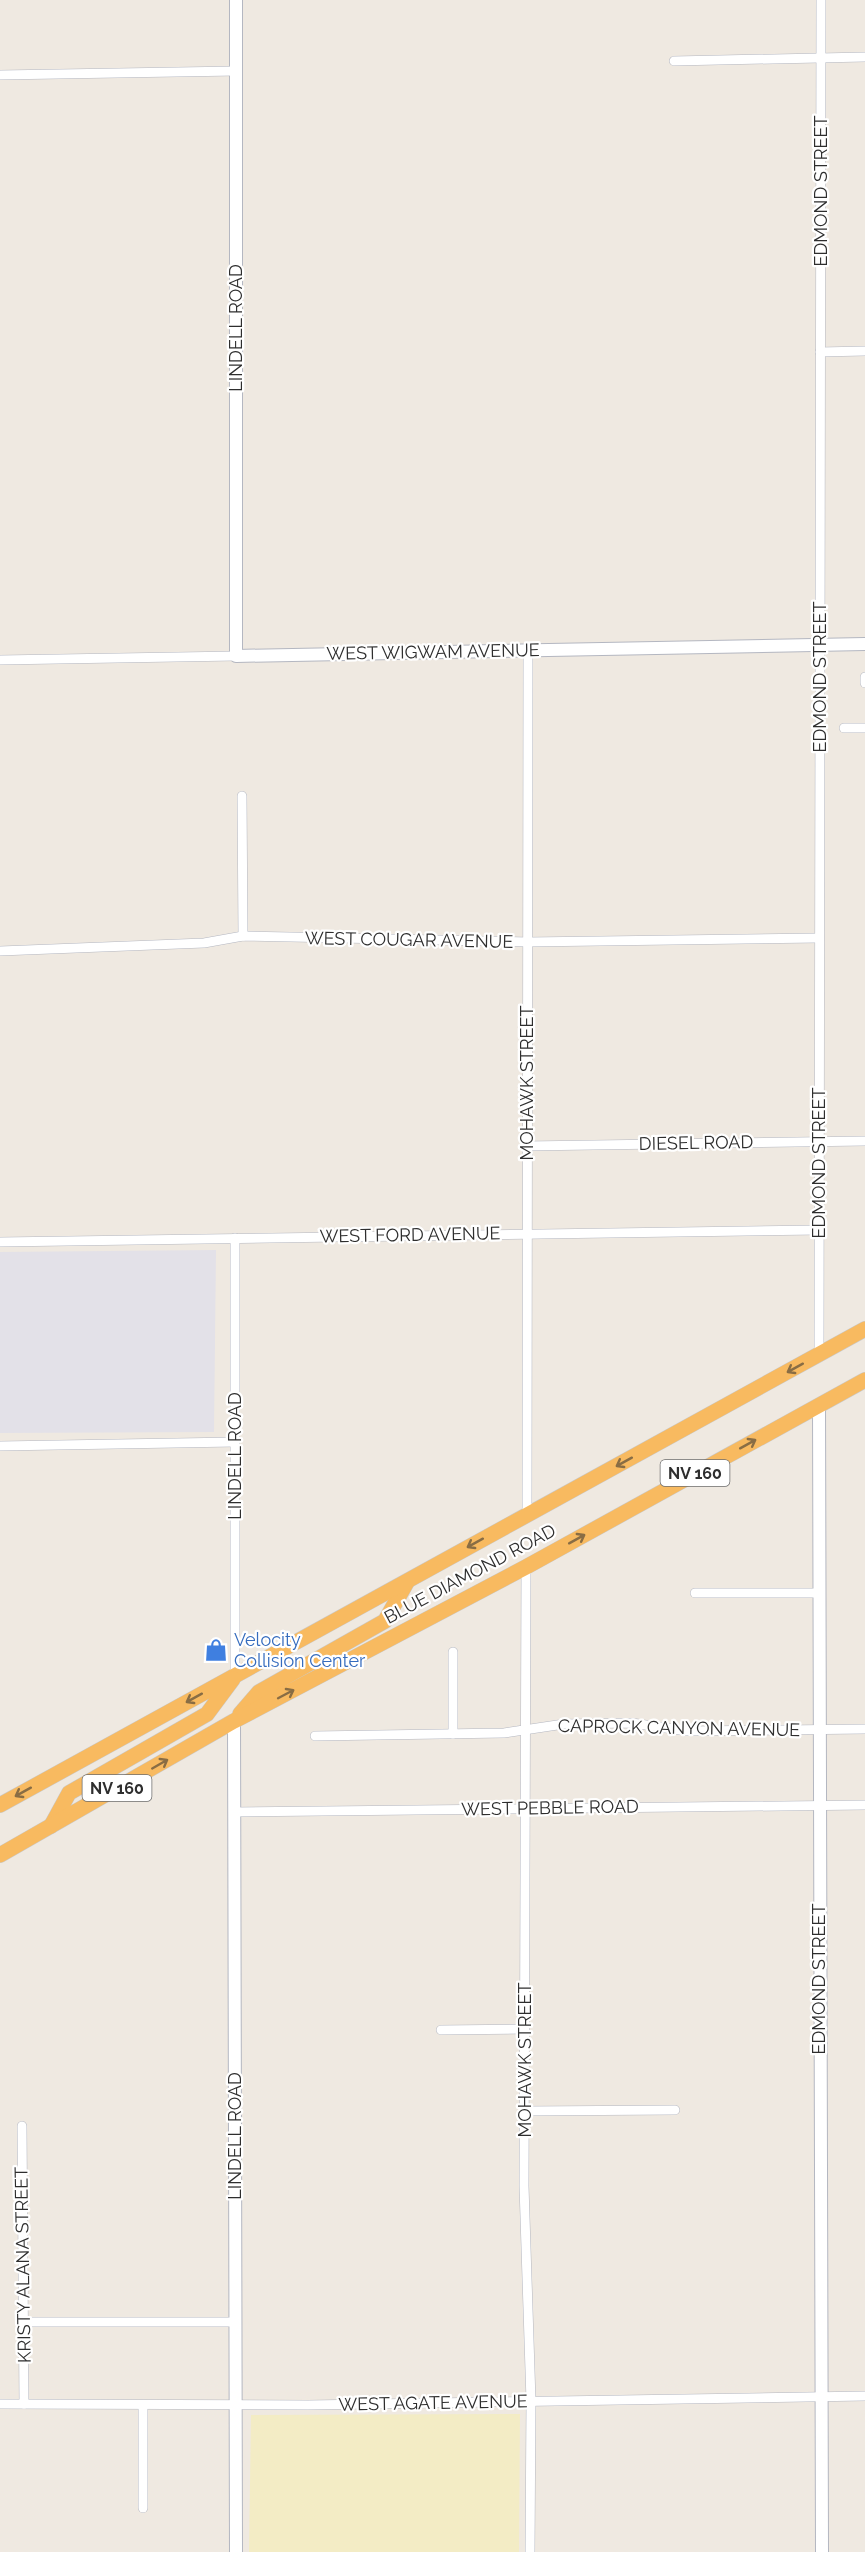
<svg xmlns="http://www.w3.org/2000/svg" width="865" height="2552" font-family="Raleway,sans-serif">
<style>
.industrial{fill:#e3e1e8}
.sand{fill:#f3ecc5}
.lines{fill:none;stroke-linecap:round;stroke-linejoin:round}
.minor-casing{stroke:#b4b7c1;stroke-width:10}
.tertiary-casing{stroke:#b4b7c1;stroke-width:14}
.trunk-casing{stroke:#c9c9c9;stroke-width:16}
.minor{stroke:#fff;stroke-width:9}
.tertiary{stroke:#fff;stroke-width:12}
.trunk{stroke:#f8ba60;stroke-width:15}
.oneway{stroke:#896d44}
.labels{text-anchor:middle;stroke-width:4.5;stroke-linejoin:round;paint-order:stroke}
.shield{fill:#fff;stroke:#6d6d6d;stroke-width:1.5}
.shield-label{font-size:16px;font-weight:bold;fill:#2e2e2e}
.street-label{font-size:18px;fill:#2e2e2e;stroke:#fff}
.shop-label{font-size:18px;fill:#366cbe;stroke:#fff;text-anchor:start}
</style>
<rect width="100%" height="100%" fill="#efe9e1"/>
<path class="industrial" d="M216,1250L214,1432L0,1433V1252Z"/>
<path class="sand" d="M520,2414L519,2552H249L251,2415Z"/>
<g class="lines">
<g class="minor-casing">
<g id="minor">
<path d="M674,61L865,57"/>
<path d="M0,75L236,71"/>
<path d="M820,352L865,351"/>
<path d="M0,660L236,656"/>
<path d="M865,677V683"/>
<path d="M844,728H865"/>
<path d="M242,796L243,936"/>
<path d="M0,951L204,943L243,936L528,942L819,938"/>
<path d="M526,1146L865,1141"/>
<path d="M235,1238V1675"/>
<path d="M0,1242L819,1230"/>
<path d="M819,1355L821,0"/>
<path d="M0,1446L235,1442"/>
<path d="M527,1515L528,650"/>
<path d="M526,1567L524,2186L531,2401L530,2552"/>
<path d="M695,1593H817"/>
<path d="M453,1652V1734"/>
<path d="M315,1736L504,1733L564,1724L632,1723L687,1731L865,1729"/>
<path d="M234,1812L865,1805"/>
<path d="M441,2030L525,2029"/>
<path d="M526,2111L675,2110"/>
<path d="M22,2126L24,2404"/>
<path d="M24,2322H236"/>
<path d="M0,2404L308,2405L865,2396"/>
<path d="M143,2405V2508"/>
</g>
</g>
<g class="tertiary-casing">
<g id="tertiary">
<path d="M236,0V656L865,644"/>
<path d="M819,1405L822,2552"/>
<path d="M234,1721L236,2552"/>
</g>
</g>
<g class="trunk-casing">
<g id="trunk">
<path d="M240,1714L259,1692L385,1621L407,1582"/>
<path d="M0,1805L865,1329"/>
<path d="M51,1826L69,1793L207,1714L233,1679"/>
<path d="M0,1855L234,1721L526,1567L865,1380"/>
</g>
</g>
<use href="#minor" class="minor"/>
<use href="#tertiary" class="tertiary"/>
<use href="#trunk" class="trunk"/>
</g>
<defs><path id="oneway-shaft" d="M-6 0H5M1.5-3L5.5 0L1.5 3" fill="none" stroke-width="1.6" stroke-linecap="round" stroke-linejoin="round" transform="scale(1.5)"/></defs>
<g class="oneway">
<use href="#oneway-shaft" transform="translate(795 1368) rotate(151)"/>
<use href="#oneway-shaft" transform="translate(748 1444) rotate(-29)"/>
<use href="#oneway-shaft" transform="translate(624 1462) rotate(151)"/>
<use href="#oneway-shaft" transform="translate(577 1539) rotate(-29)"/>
<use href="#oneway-shaft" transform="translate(475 1543) rotate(151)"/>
<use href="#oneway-shaft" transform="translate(286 1694) rotate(-28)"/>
<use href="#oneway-shaft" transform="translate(194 1698) rotate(151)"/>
<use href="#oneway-shaft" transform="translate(160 1764) rotate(-30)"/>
<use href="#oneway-shaft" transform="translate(23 1792) rotate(151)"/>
</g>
<defs>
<g id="shop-bare" transform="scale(1.8)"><path d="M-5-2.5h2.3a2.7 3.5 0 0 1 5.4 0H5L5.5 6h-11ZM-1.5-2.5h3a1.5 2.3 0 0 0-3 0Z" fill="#3f7fe0" stroke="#fff" stroke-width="2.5" paint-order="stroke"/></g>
</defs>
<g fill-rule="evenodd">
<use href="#shop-bare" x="216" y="1650"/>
</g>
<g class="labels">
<g class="shield">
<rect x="660.5" y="1460" width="69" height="26" rx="4.5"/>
<rect x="82.5" y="1775" width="69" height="26" rx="4.5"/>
</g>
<g class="shield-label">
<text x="695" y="1479">NV 160</text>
<text x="117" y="1794">NV 160</text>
</g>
<g class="street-label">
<text transform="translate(821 191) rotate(-90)" y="6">EDMOND STREET</text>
<text transform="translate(236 328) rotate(-90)" y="6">LINDELL ROAD</text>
<text transform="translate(433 652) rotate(-1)" y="6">WEST WIGWAM AVENUE</text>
<text transform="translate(820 677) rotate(-90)" y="6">EDMOND STREET</text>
<text transform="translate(409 940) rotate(1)" y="6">WEST COUGAR AVENUE</text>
<text transform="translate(527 1083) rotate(-90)" y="6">MOHAWK STREET</text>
<text transform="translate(696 1143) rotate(-1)" y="6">DIESEL ROAD</text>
<text transform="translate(819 1163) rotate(-90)" y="6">EDMOND STREET</text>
<text transform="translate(410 1235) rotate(-1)" y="6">WEST FORD AVENUE</text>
<text transform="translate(235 1456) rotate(-90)" y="6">LINDELL ROAD</text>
<text transform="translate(470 1574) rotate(-28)" y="6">BLUE DIAMOND ROAD</text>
<text transform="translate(679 1728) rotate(1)" y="6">CAPROCK CANYON AVENUE</text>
<text transform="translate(550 1808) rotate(-1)" y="6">WEST PEBBLE ROAD</text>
<text transform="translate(819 1979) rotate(-90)" y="6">EDMOND STREET</text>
<text transform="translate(525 2060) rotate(-90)" y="6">MOHAWK STREET</text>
<text transform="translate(235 2136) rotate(-90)" y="6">LINDELL ROAD</text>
<text transform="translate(23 2265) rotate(-91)" y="6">KRISTY ALANA STREET</text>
<text transform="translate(433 2403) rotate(-1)" y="6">WEST AGATE AVENUE</text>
</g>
<g class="shop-label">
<text x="234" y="1646">Velocity<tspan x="234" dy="21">Collision Center</tspan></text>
</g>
</g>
</svg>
